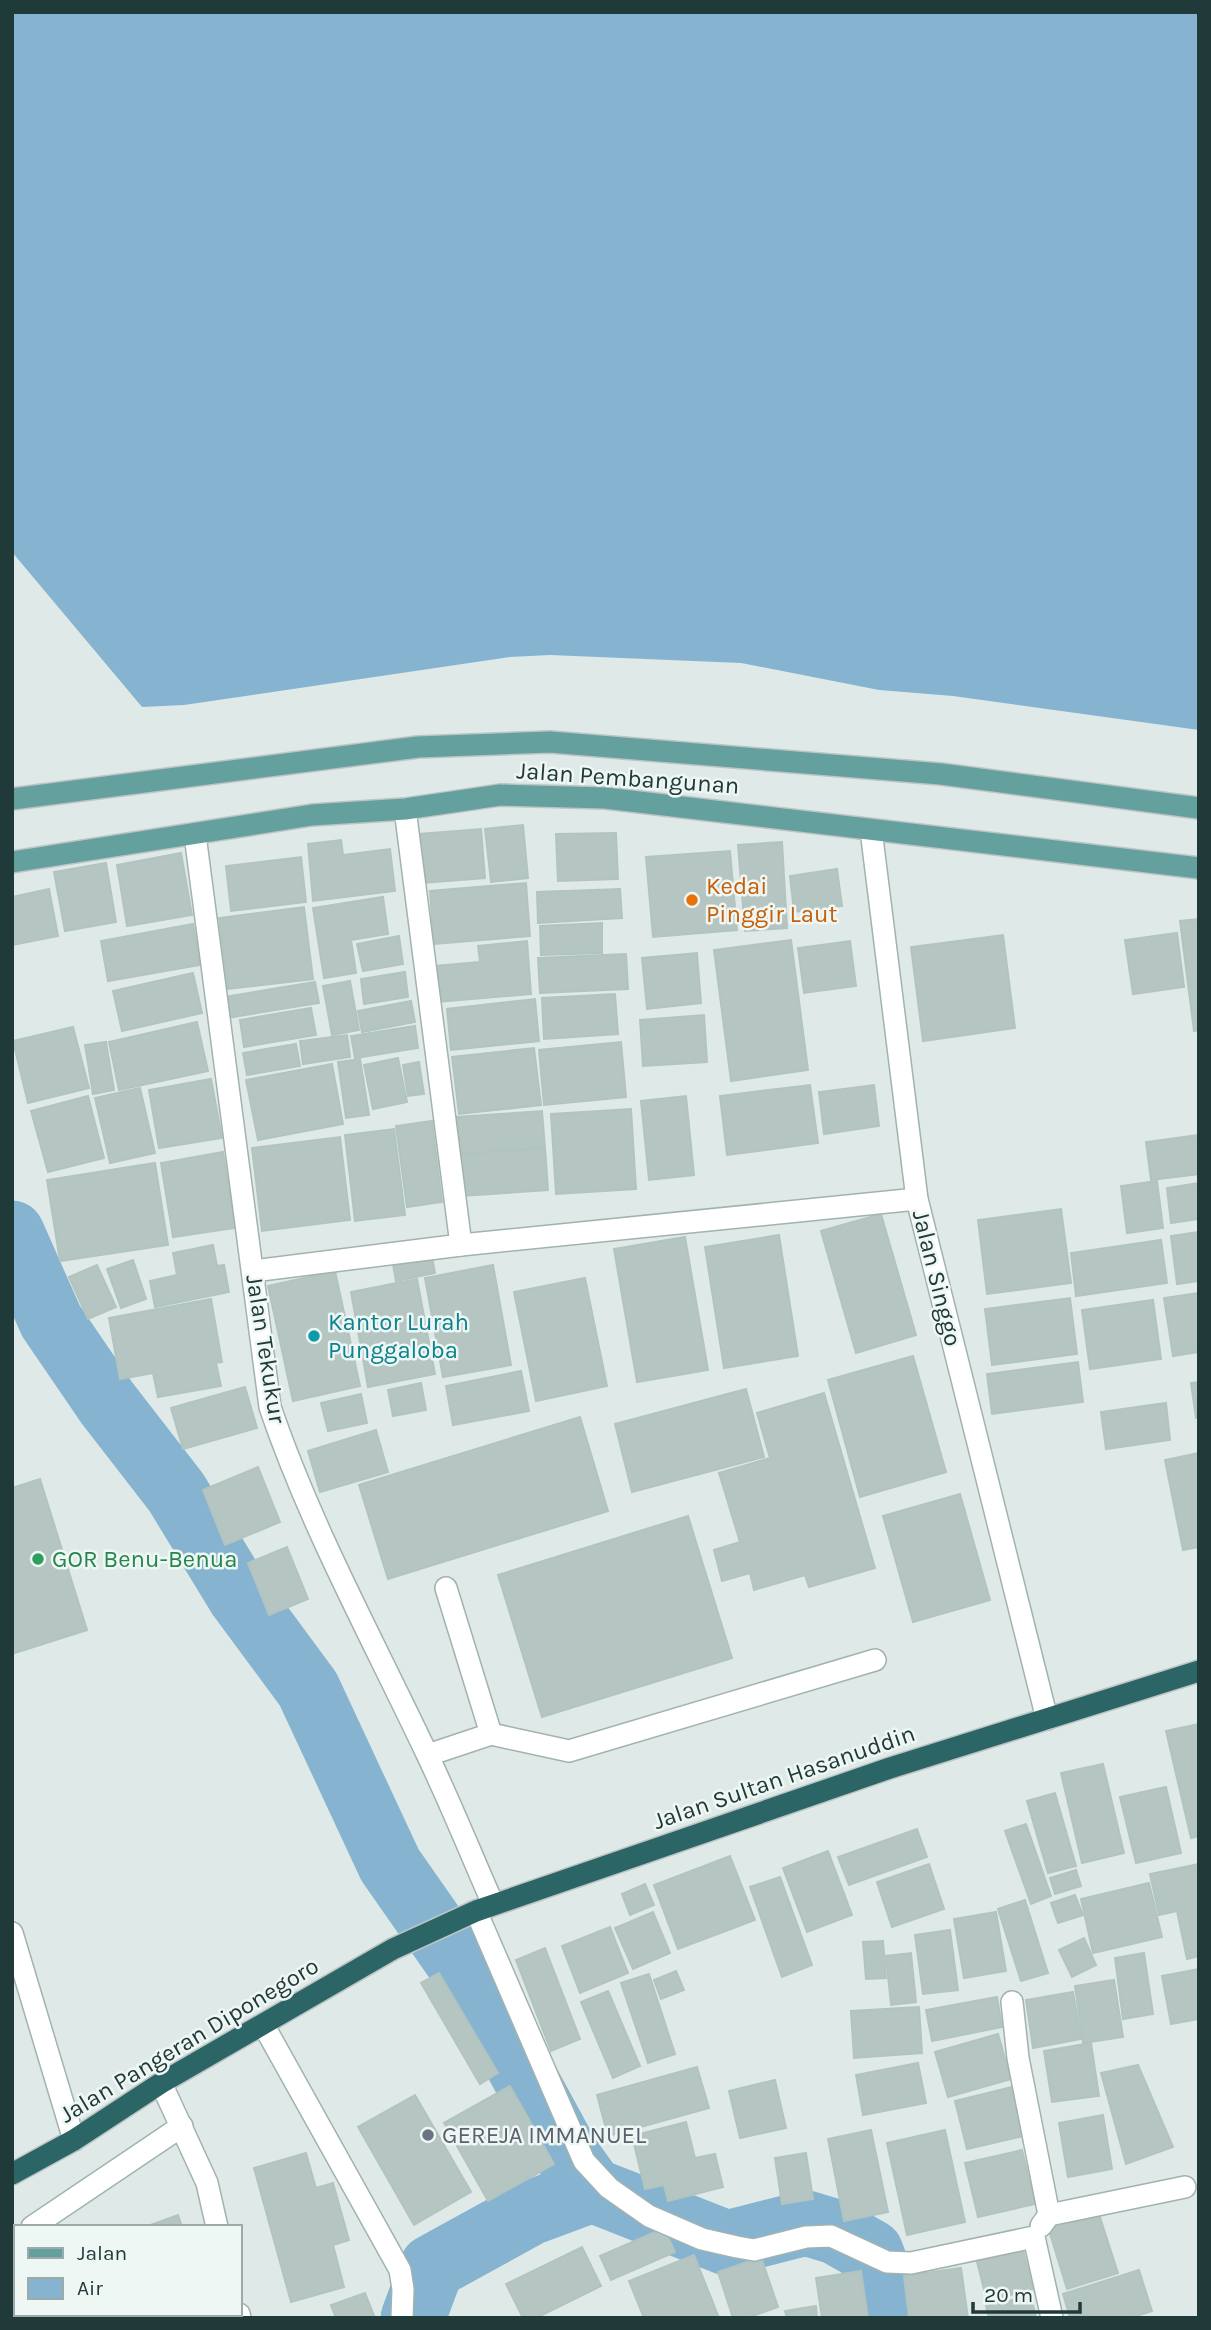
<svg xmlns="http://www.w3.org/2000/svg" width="1211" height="2330" font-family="Karla,sans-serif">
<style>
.water{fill:#86b4d0}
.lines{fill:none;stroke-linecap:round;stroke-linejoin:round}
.river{stroke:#86b4d0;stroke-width:65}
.building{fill:#b4c5c2;stroke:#b2c4c0;stroke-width:2}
.minor-casing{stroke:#a2b2b0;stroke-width:24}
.major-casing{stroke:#bcc4c4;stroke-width:24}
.highway-casing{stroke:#bcc4c4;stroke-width:24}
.minor{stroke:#fff;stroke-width:21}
.major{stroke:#63a09e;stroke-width:21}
.highway{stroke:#2c6566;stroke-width:21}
.food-dot{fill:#e8710a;stroke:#eff7f5;stroke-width:2.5}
.culture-dot{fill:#0f9aa8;stroke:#eff7f5;stroke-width:2.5}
.leisure-dot{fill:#2e9e5b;stroke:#eff7f5;stroke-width:2.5}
.worship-dot{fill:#6b7280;stroke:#eff7f5;stroke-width:2.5}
.labels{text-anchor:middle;stroke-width:5;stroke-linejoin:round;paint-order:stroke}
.street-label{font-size:24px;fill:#203a39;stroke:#eff7f5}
.food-label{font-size:24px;fill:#c56008;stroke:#eff7f5;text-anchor:start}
.culture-label{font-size:24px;fill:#0d838f;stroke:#eff7f5;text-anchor:start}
.leisure-label{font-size:24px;fill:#27864d;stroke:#eff7f5;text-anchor:start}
.worship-label{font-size:24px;fill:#5b616d;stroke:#eff7f5;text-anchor:start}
</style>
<rect width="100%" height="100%" fill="#dfeae8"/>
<path class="water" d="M12,12H1199V730L953,696L879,690L741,663L550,655L510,657L184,705L142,707L12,552Z"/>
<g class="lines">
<g class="river">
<path d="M12,1233L51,1321L107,1403L176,1492L240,1597L308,1689L390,1865L476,1988L567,2155L592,2190L727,2243L806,2223L836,2232L871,2252L888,2297L892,2318"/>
<path d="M413,2318L432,2267L530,2213L592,2190"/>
</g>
</g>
<g class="building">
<path d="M523,825L528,878L491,882L485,829Z"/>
<path d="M481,829L485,878L423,883L419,834Z"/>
<path d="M616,833L618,879L558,881L556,834Z"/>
<path d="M341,840L343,855L390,849L395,891L313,901L308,844Z"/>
<path d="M782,842L787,928L745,931L738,845Z"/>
<path d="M730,851L737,930L653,937L646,857Z"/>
<path d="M181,853L192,915L127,926L117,865Z"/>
<path d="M301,857L306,902L231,911L226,866Z"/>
<path d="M106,863L116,922L65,931L54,872Z"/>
<path d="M837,869L842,906L794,912L790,876Z"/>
<path d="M526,883L530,936L434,944L430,891Z"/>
<path d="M49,889L58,936L12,945V897Z"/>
<path d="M620,889L622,918L538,923L537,892Z"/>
<path d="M383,897L388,934L351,940L356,973L324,978L313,908Z"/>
<path d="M304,907L313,979L228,989L219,918Z"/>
<path d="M1199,919V1030L1194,1031L1180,921Z"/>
<path d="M602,923V953L541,955L540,926Z"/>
<path d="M193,924L200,965L108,981L101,941Z"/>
<path d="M1177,933L1184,987L1133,994L1125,940Z"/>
<path d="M1003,935L1015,1028L923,1041L911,947Z"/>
<path d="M399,936L403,964L363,971L357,944Z"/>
<path d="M791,940L808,1070L731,1081L714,950Z"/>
<path d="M527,941L531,994L438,1002L435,966L480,962L478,946Z"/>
<path d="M850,941L856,986L804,993L798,948Z"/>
<path d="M697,953L701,1003L647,1009L642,958Z"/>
<path d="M626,954L628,989L540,993L538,958Z"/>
<path d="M405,972L408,997L364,1004L361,979Z"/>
<path d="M193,973L202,1013L122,1031L113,991Z"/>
<path d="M350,981L359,1030L332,1035L323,986Z"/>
<path d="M315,982L319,1003L227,1018L224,997Z"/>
<path d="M615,994L618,1034L544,1039L542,998Z"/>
<path d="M535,999L539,1041L451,1050L447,1009Z"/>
<path d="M411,1001L415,1022L362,1032L358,1011Z"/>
<path d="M311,1008L316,1035L244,1047L240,1020Z"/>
<path d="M704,1015L707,1062L643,1066L640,1020Z"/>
<path d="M197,1022L208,1071L119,1090L109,1042Z"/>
<path d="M415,1026L418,1048L355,1058L351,1036Z"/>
<path d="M73,1027L89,1088L28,1103L13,1041Z"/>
<path d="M347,1035L350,1057L303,1064L300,1041Z"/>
<path d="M106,1042L114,1090L93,1094L85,1045Z"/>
<path d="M621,1042L626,1097L544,1105L539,1050Z"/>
<path d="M296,1044L300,1066L247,1075L243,1053Z"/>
<path d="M534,1048L541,1105L459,1114L452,1057Z"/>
<path d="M398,1058L407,1102L373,1109L364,1065Z"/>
<path d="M360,1059L369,1115L346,1118L338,1062Z"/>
<path d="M419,1062L424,1094L408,1096L403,1065Z"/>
<path d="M332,1064L343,1124L258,1140L246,1080Z"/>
<path d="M211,1079L222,1138L159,1148L149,1090Z"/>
<path d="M810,1085L818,1143L727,1155L720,1096Z"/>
<path d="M874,1085L879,1126L824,1134L819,1092Z"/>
<path d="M140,1088L155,1153L110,1163L95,1098Z"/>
<path d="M88,1096L104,1158L48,1172L31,1111Z"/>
<path d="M686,1096L694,1175L649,1180L641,1101Z"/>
<path d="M631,1109L636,1189L556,1194L551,1114Z"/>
<path d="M542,1111L545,1148L459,1154L457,1117Z"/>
<path d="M432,1121L442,1202L407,1207L396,1126Z"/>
<path d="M394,1129L405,1215L355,1221L345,1135Z"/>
<path d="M1199,1135V1174L1151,1180L1146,1142Z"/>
<path d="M340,1137L350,1220L262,1231L252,1148Z"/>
<path d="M545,1148L548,1190L462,1196L459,1154Z"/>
<path d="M223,1152L235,1228L173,1237L161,1163Z"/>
<path d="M155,1163L168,1245L60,1261L47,1180Z"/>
<path d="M1157,1181L1163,1228L1127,1233L1121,1186Z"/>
<path d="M1199,1183V1219L1171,1223L1167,1188Z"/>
<path d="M1061,1209L1071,1283L987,1294L978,1220Z"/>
<path d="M881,1214L916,1335L856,1353L821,1231Z"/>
<path d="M1199,1232V1281L1177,1284L1171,1236Z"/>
<path d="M779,1235L798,1356L724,1368L705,1247Z"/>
<path d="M685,1237L708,1370L637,1382L614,1249Z"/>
<path d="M1161,1240L1167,1283L1076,1296L1071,1253Z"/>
<path d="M213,1245L217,1266L224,1265L229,1292L155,1307L150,1281L177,1275L173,1253Z"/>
<path d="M431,1252L435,1273L396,1281L392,1259Z"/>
<path d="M133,1260L146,1299L121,1308L107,1269Z"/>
<path d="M97,1265L116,1307L88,1319L69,1277Z"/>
<path d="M493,1265L511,1365L443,1377L425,1278Z"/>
<path d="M335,1271L360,1386L293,1401L268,1286Z"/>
<path d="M585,1278L607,1386L536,1401L514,1292Z"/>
<path d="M417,1279L435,1374L368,1387L351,1292Z"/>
<path d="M1199,1293V1352L1173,1356L1164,1298Z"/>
<path d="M1070,1298L1077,1354L992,1365L985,1309Z"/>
<path d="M211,1299L222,1362L216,1363L221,1386L158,1397L153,1373L120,1379L109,1318Z"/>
<path d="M1153,1300L1161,1359L1090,1369L1082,1310Z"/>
<path d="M913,1356L946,1472L860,1497L828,1380Z"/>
<path d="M1078,1362L1083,1402L992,1414L987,1374Z"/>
<path d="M521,1371L529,1411L453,1425L446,1386Z"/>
<path d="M1199,1382V1417L1196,1418L1191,1383Z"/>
<path d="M421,1383L426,1410L393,1416L388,1390Z"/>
<path d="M245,1387L257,1428L183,1449L171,1408Z"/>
<path d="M746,1389L764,1457L632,1492L615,1424Z"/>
<path d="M824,1393L875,1568L809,1587L805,1575L754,1590L750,1573L722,1581L714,1550L740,1542L719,1473L770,1458L757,1413Z"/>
<path d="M361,1394L367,1423L328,1431L321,1403Z"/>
<path d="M1166,1403L1170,1440L1106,1449L1101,1412Z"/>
<path d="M580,1417L608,1511L388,1579L359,1485Z"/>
<path d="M376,1430L388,1472L320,1492L308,1451Z"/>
<path d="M1199,1453V1547L1183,1550L1165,1460Z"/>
<path d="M258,1467L280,1522L225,1545L203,1490Z"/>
<path d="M40,1479L87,1630L12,1654V1488Z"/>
<path d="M960,1494L990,1600L913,1622L883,1516Z"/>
<path d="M688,1516L732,1658L542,1717L498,1575Z"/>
<path d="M287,1547L308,1599L269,1615L248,1563Z"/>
<path d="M1199,1724V1836L1191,1838L1166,1731Z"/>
<path d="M1103,1764L1124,1853L1082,1863L1061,1773Z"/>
<path d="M1166,1787L1181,1853L1136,1863L1120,1797Z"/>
<path d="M1055,1793L1076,1866L1048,1873L1027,1801Z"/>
<path d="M1026,1824L1051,1896L1031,1904L1005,1831Z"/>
<path d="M917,1829L927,1857L849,1885L838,1857Z"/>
<path d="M828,1851L852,1915L807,1932L783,1868Z"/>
<path d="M730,1856L755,1920L678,1949L654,1885Z"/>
<path d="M929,1864L944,1909L892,1927L877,1882Z"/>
<path d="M1199,1864V1956L1187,1959L1177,1911L1159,1915L1150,1874Z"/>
<path d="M1076,1870L1081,1886L1055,1894L1050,1878Z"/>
<path d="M780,1877L812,1965L782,1977L750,1887Z"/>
<path d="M1149,1883L1162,1937L1093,1953L1081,1899Z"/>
<path d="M645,1884L654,1905L630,1915L622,1894Z"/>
<path d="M1075,1895L1083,1915L1058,1923L1051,1903Z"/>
<path d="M1025,1900L1048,1973L1021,1981L998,1909Z"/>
<path d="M653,1912L670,1953L633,1969L615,1928Z"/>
<path d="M996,1912L1006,1971L964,1978L954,1919Z"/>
<path d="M610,1927L628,1973L580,1993L562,1946Z"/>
<path d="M950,1930L958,1990L923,1994L915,1935Z"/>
<path d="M1084,1938L1096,1965L1072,1977L1059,1950Z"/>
<path d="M883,1941L886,1978L866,1979L863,1942Z"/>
<path d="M545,1948L580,2039L551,2051L516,1960Z"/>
<path d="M911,1953L916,2002L891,2005L886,1956Z"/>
<path d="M1144,1953L1153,2014L1123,2019L1115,1958Z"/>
<path d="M1199,1969V2019L1171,2024L1162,1976Z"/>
<path d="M676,1971L684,1990L661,1999L654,1980Z"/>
<path d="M439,1973L498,2073L480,2084L421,1983Z"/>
<path d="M649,1974L675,2054L648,2063L621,1983Z"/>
<path d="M1114,1980L1123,2037L1083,2043L1075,1986Z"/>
<path d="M608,1991L640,2066L613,2078L581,2002Z"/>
<path d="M1073,1992L1081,2039L1033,2048L1026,2000Z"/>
<path d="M997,1997L1002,2027L932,2041L926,2010Z"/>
<path d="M919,2007L922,2053L854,2058L851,2011Z"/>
<path d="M998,2034L1011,2079L948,2097L935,2052Z"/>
<path d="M1091,2043L1099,2096L1052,2102L1044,2051Z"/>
<path d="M918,2063L926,2103L863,2115L856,2075Z"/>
<path d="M1138,2065L1173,2147L1126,2164L1101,2073Z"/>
<path d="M697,2067L709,2108L608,2136L597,2095Z"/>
<path d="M775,2080L786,2128L740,2138L729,2091Z"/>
<path d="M510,2086L554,2164L488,2201L444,2123Z"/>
<path d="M1012,2087L1023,2136L967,2149L955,2101Z"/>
<path d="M415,2095L471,2192L414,2225L358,2127Z"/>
<path d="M1103,2115L1112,2169L1068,2177L1059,2123Z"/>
<path d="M686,2122L695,2158L715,2154L723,2187L668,2201L664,2185L645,2189L632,2136Z"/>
<path d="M871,2130L888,2212L844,2221L828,2139Z"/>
<path d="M945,2130L965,2222L907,2235L887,2143Z"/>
<path d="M1022,2150L1035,2204L978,2217L965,2163Z"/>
<path d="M306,2153L316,2188L333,2183L349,2240L333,2245L344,2287L291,2302L254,2168Z"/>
<path d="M806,2153L813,2199L782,2204L775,2158Z"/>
<path d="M1098,2211L1118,2273L1067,2289L1048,2227Z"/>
<path d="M178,2215L182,2227H145Z"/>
<path d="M664,2228L675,2252L611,2280L600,2256Z"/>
<path d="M1021,2242L1033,2289L987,2301L975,2254Z"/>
<path d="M582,2247L601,2286L536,2318H523L506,2284Z"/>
<path d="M694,2255L719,2318H644L629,2281Z"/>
<path d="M761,2257L778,2307L747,2318H733L718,2272Z"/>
<path d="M961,2268L968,2318H909L904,2276Z"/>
<path d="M1139,2270L1152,2311L1130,2318H1070L1063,2294Z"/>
<path d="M861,2271L868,2318H822L816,2278Z"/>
<path d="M365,2293L375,2318H336L331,2305Z"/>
<path d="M1031,2296L1036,2318H989L986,2306Z"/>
<path d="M816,2306L817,2318H787L785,2311Z"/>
<path d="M111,2314H210L211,2318H112Z"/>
</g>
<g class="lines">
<g class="minor-casing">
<g id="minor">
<path d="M405,809L461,1245"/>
<path d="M871,830L917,1199L1047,1719"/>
<path d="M195,835L270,1407C311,1527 372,1638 426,1752C450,1802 471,1854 493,1904"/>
<path d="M253,1271L461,1245L917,1199"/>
<path d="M491,1734L569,1751L875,1660"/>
<path d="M428,1755L491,1734L446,1588"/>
<path d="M476,1911L584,2161L609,2188L649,2216L702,2239L737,2247L754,2250L806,2237L831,2236L887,2262L911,2263L1034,2237L1052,2318"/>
<path d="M12,1933L74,2140"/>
<path d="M1012,2002L1018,2058L1049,2215"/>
<path d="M264,2026L400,2270L403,2289L402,2318"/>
<path d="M161,2083L207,2183L217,2227"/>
<path d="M1041,2226L1049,2215L1185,2187"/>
<path d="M32,2227L182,2126"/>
<path d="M12,2241L16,2239"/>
<path d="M239,2314L240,2318"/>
</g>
</g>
<g class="major-casing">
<g id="major">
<path d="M12,799L418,747L550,742L941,774L1199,808"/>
<path d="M12,862L312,815L405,809L500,795L605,798L1199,868"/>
</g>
</g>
<g class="highway-casing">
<path id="highway" d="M12,2174L74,2140L161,2083L393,1949L476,1911L890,1768L1199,1671"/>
</g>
<use href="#minor" class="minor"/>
<use href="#major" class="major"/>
<use href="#highway" class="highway"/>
</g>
<circle class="food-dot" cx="692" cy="900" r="7"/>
<circle class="culture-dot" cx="314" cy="1336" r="7"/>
<circle class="leisure-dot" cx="38" cy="1559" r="7"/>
<circle class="worship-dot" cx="428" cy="2135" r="7"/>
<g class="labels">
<g class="street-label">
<text transform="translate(628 778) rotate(4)" y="8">Jalan Pembangunan</text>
<text transform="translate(937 1278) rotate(76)" y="8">Jalan Singgo</text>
<text transform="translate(266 1349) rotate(81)" y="8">Jalan Tekukur</text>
<text transform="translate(784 1777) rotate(-19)" y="8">Jalan Sultan Hasanuddin</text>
<text transform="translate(189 2040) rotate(-31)" y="8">Jalan Pangeran Diponegoro</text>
</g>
<g class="food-label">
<text x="706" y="894">Kedai<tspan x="706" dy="28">Pinggir Laut</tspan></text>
</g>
<g class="culture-label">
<text x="328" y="1330">Kantor Lurah<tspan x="328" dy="28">Punggaloba</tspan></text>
</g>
<g class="leisure-label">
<text x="52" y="1567">GOR Benu-Benua</text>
</g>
<g class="worship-label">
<text x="442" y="2143">GEREJA IMMANUEL</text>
</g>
</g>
<rect width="1211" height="2330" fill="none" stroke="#203a39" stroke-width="28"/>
<rect x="14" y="2225" width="228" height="91" fill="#eff7f5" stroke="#9cabaa" stroke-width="2"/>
<rect x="28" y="2248" width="35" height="10" fill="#63a09e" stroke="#9cabaa" stroke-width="2"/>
<text x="77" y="2260" font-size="21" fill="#203a39">Jalan</text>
<rect x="28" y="2278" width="35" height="21" fill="#86b4d0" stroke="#9cabaa" stroke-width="2"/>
<text x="77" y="2295" font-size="21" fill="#203a39">Air</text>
<path d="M973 2302v10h107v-10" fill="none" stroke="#203a39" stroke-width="3.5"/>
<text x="984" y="2302" font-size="21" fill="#203a39" stroke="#eff7f5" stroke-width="5" paint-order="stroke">20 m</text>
</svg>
